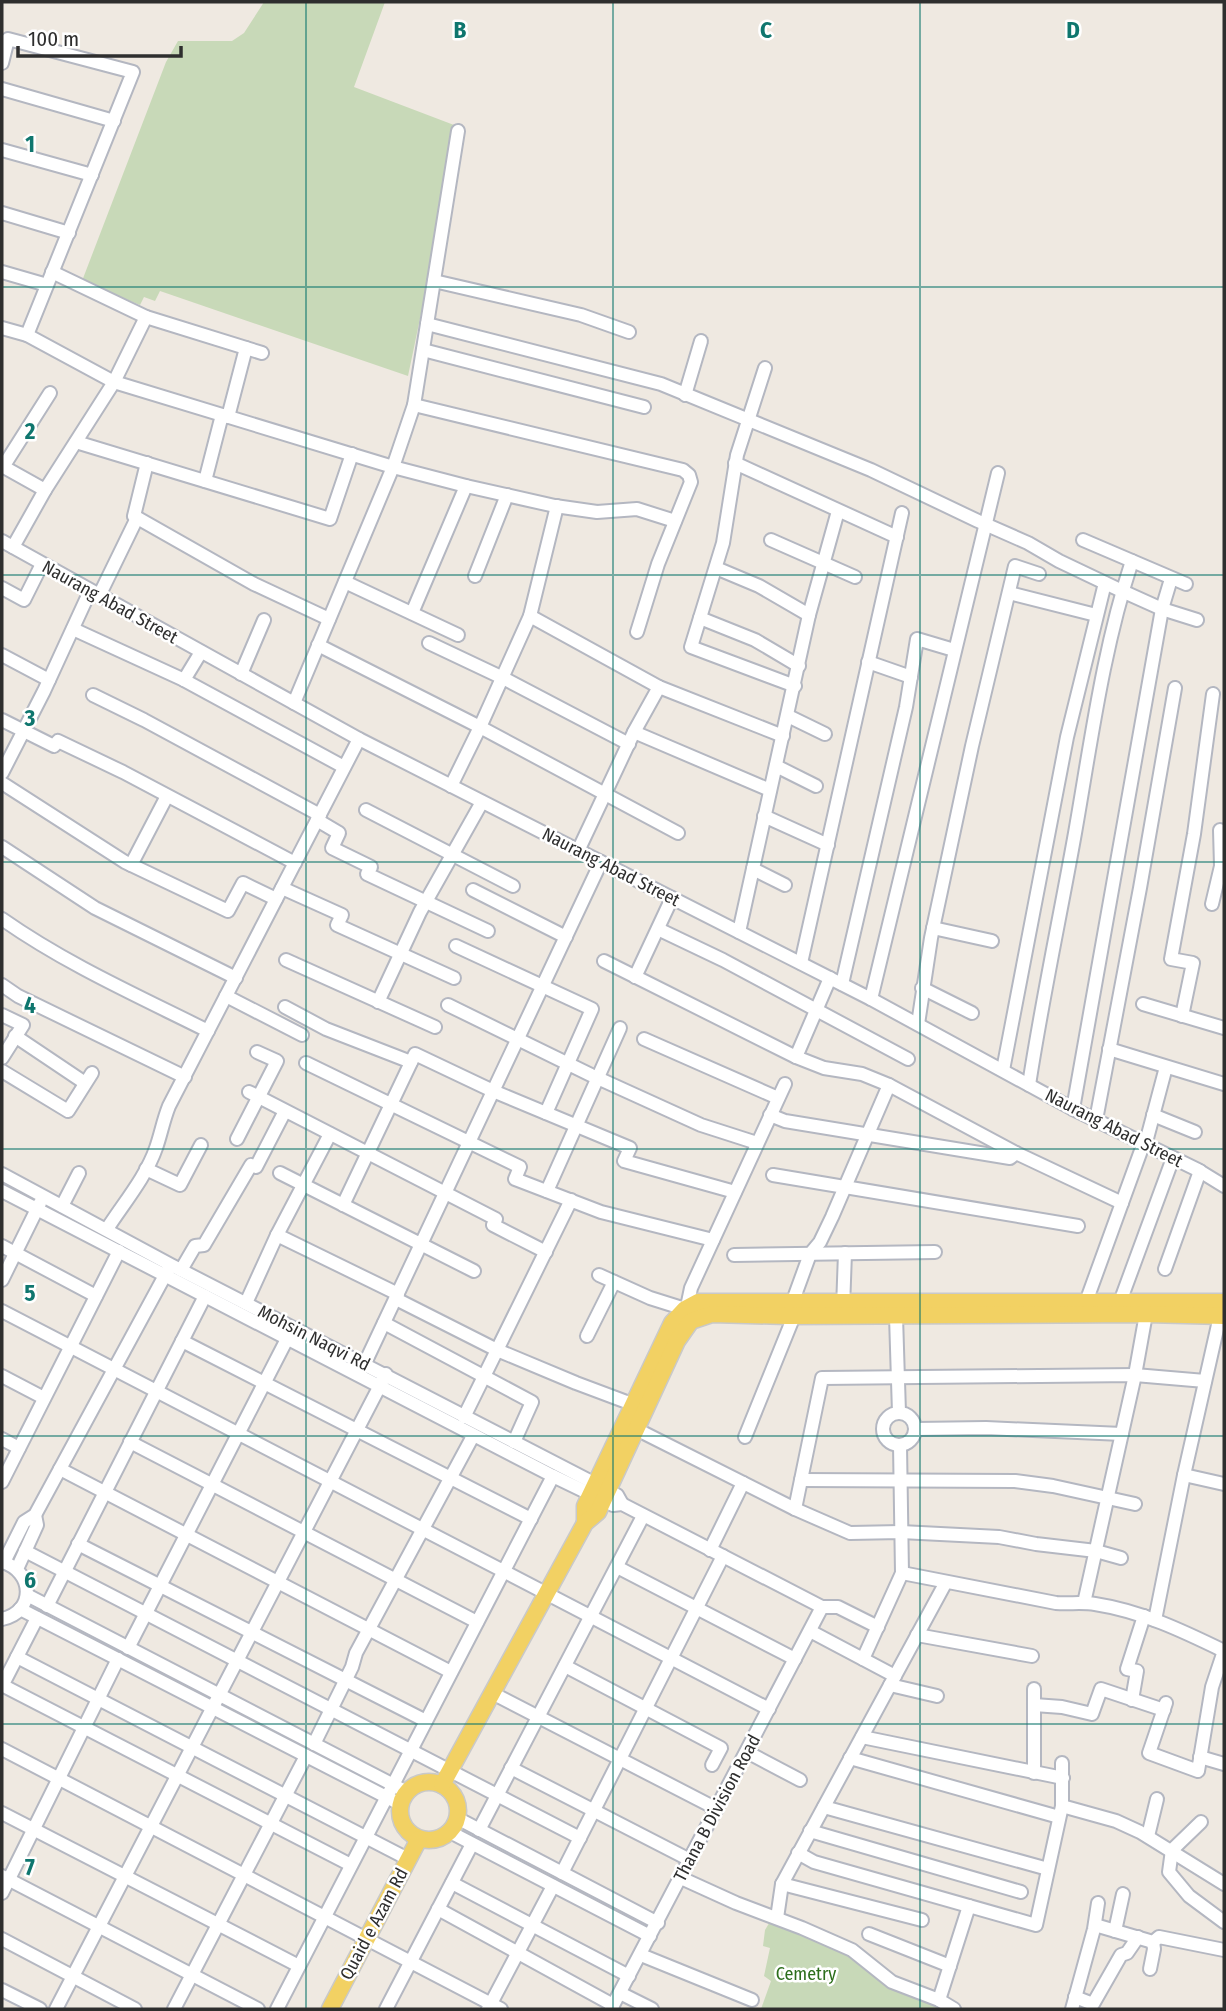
<svg xmlns="http://www.w3.org/2000/svg" width="1226" height="2011" font-family="'Fira Sans Condensed',sans-serif">
<style>
.cemetery{fill:#c8d9b8}
.lines{fill:none;stroke-linecap:round;stroke-linejoin:round}
.minor-casing{stroke:#b4b7c1;stroke-width:16}
.major-casing{stroke:#c9c9c9;stroke-width:19}
.minor{stroke:#fff;stroke-width:12}
.major{stroke:#f2d163;stroke-width:16}
.grid{fill:none;stroke:#0f766e;stroke-width:2;stroke-opacity:0.55}
.labels{text-anchor:middle;stroke-width:5;stroke-linejoin:round;paint-order:stroke}
.street-label{font-size:18px;fill:#2e2e2e;stroke:#fff}
.park-label{font-size:18px;fill:#2c6e1b;stroke:#fff}
.grid-label{font-size:23px;text-anchor:middle;font-weight:bold;fill:#0f766e;stroke:#fff;stroke-width:5;stroke-linejoin:round;paint-order:stroke}
</style>
<rect width="100%" height="100%" fill="#efe9e1"/>
<g class="cemetery">
<path d="M264,2H385L354,87L454,125L431,266L408,376L160,291L155,301L144,297L140,305L82,281L166,62L178,41H232L244,33Z"/>
<path d="M771,1920L850,1954L889,1984L940,2009H761L771,1981L764,1976L770,1948L763,1946L765,1930Z"/>
</g>
<g class="lines">
<g class="minor-casing">
<g id="minor">
<path d="M2,63L8,39L133,72L27,335"/>
<path d="M2,89L114,121"/>
<path d="M2,150L92,175"/>
<path d="M2,213L69,233"/>
<path d="M2,272L47,285"/>
<path d="M52,272L146,317L262,353"/>
<path d="M434,281L581,315L629,332"/>
<path d="M427,324L661,384L871,470L978,521L1028,543L1059,561L1122,591L1162,609L1197,620"/>
<path d="M2,328L27,335L114,382L393,467L466,486L555,506L597,512L637,509L675,521"/>
<path d="M423,350L644,407"/>
<path d="M765,368L737,455L723,543L691,647L795,686"/>
<path d="M685,395L701,341"/>
<path d="M414,405L683,470L689,475L691,482L658,564L637,632"/>
<path d="M228,417L246,348"/>
<path d="M76,442L330,519L352,454"/>
<path d="M147,463L134,516L254,584L329,619"/>
<path d="M735,463L897,537"/>
<path d="M2,466L45,490"/>
<path d="M3,467L50,393"/>
<path d="M205,481L222,415"/>
<path d="M771,540L855,577"/>
<path d="M1083,540L1186,584"/>
<path d="M2,541L359,739L871,999L1073,1109L1198,1170L1224,1186"/>
<path d="M13,547L45,490L114,382L146,317"/>
<path d="M716,568L759,586L809,615"/>
<path d="M475,576L507,495"/>
<path d="M345,582L458,635"/>
<path d="M2,588L24,600L42,564"/>
<path d="M1009,593L1096,615"/>
<path d="M99,596L137,518"/>
<path d="M412,613L466,486"/>
<path d="M530,616L659,687L783,736"/>
<path d="M700,618L755,640L799,666"/>
<path d="M73,629L182,679L344,767"/>
<path d="M429,643L503,678L629,744"/>
<path d="M318,645L480,727L678,833"/>
<path d="M2,655L49,680"/>
<path d="M868,662L911,677"/>
<path d="M241,674L264,620"/>
<path d="M184,680L201,652"/>
<path d="M93,695L144,720L320,815"/>
<path d="M294,703L393,467L414,405L458,131"/>
<path d="M788,716L825,734"/>
<path d="M2,720L54,746L58,741L123,772L295,863"/>
<path d="M634,732L770,790"/>
<path d="M776,766L816,786"/>
<path d="M2,773L44,691L90,591"/>
<path d="M2,783L125,862L228,911L243,883L276,899"/>
<path d="M451,786L480,727L530,616L557,506"/>
<path d="M366,810L513,886"/>
<path d="M764,816L828,845"/>
<path d="M317,820L339,833L332,848L371,867L367,874L488,931"/>
<path d="M2,847L95,908L236,978"/>
<path d="M578,851L634,732L659,687"/>
<path d="M131,865L167,796"/>
<path d="M753,869L785,885"/>
<path d="M282,888L342,915L337,925L454,978"/>
<path d="M473,890L566,937"/>
<path d="M1212,904L1221,866L1220,830"/>
<path d="M2,919C66,964 138,996 208,1031"/>
<path d="M933,928L992,941"/>
<path d="M658,929L723,960L908,1059"/>
<path d="M739,932L809,615L838,511"/>
<path d="M456,946L592,1009L546,1113"/>
<path d="M286,960L435,1027"/>
<path d="M604,961L796,1057L824,1068L862,1074L889,1085L1016,1153L1122,1203"/>
<path d="M801,963L902,513"/>
<path d="M635,977L672,898"/>
<path d="M842,984L906,707L917,639L954,650"/>
<path d="M2,985L18,996L185,1077"/>
<path d="M922,988L972,1013"/>
<path d="M226,996L302,1035"/>
<path d="M871,999L998,473"/>
<path d="M378,1002L420,912L482,802"/>
<path d="M1143,1004L1224,1028"/>
<path d="M448,1005L591,1075L701,1125L757,1143"/>
<path d="M285,1007L326,1029L411,1062"/>
<path d="M2,1015L23,1025L2,1058"/>
<path d="M1182,1016L1193,963L1171,959L1194,834L1213,694"/>
<path d="M918,1024L931,938L972,746L1015,566L1039,574"/>
<path d="M15,1036L85,1083"/>
<path d="M644,1039L778,1098"/>
<path d="M1109,1049L1224,1084"/>
<path d="M796,1057L830,978"/>
<path d="M306,1063L520,1167L515,1179L601,1212L713,1240"/>
<path d="M1003,1070L1067,737L1105,583"/>
<path d="M2,1071L68,1111L92,1073"/>
<path d="M1029,1085C1042,1000 1060,917 1075,833C1091,742 1103,649 1132,561"/>
<path d="M249,1092L496,1219L493,1225L546,1252"/>
<path d="M1073,1109L1162,609L1171,579"/>
<path d="M770,1115L785,1121L1010,1158L1016,1153"/>
<path d="M1153,1115L1195,1132"/>
<path d="M1096,1120L1140,888L1175,688"/>
<path d="M237,1139L277,1061L257,1052"/>
<path d="M1145,1146L1166,1067"/>
<path d="M146,1169L180,1185L201,1145"/>
<path d="M280,1173L474,1271"/>
<path d="M2,1174L171,1265L617,1495L622,1504"/>
<path d="M773,1175L1078,1226"/>
<path d="M2,1191L553,1476L613,1505L622,1504L822,1607H838L878,1627"/>
<path d="M547,1191L620,1028"/>
<path d="M343,1205L415,1054L493,1091L630,1148L624,1161L735,1192"/>
<path d="M62,1206L79,1173"/>
<path d="M107,1229C123,1204 146,1177 156,1148C161,1134 163,1121 169,1106L359,739"/>
<path d="M277,1235L398,1294"/>
<path d="M2,1246L96,1296"/>
<path d="M734,1255L935,1252"/>
<path d="M1165,1269L1200,1171"/>
<path d="M181,1270L195,1246L204,1245L251,1165L256,1167L285,1111"/>
<path d="M599,1275L650,1298L685,1309"/>
<path d="M2,1280L40,1203"/>
<path d="M396,1299L497,1350L576,1383L632,1404"/>
<path d="M1086,1302L1143,1145"/>
<path d="M1120,1302L1173,1158"/>
<path d="M246,1303L277,1235L330,1134"/>
<path d="M687,1307L691,1288L785,1084"/>
<path d="M843,1308L845,1253"/>
<path d="M790,1309L810,1254L820,1242L832,1217L889,1085"/>
<path d="M2,1311L769,1709"/>
<path d="M896,1316L899,1413"/>
<path d="M384,1323L532,1402L514,1442"/>
<path d="M587,1336L614,1282"/>
<path d="M182,1341L531,1519"/>
<path d="M365,1363L601,862"/>
<path d="M2,1376L44,1398"/>
<circle cx="899" cy="1429" r="16"/>
<path d="M464,1417L571,1200"/>
<path d="M636,1429L795,1509L850,1533L901,1532L999,1537L1036,1544L1096,1551L1121,1558"/>
<path d="M916,1429L986,1428L1122,1434"/>
<path d="M745,1437L794,1316"/>
<path d="M2,1439L19,1448"/>
<path d="M130,1442L477,1622"/>
<path d="M60,1469L451,1672"/>
<path d="M1184,1475L1224,1484"/>
<path d="M801,1480L1015,1481L1053,1486L1135,1504"/>
<path d="M2,1482L119,1251"/>
<path d="M795,1509L822,1378L1135,1375L1205,1381"/>
<path d="M78,1544L426,1721"/>
<path d="M710,1550L743,1483"/>
<path d="M25,1551L580,1838"/>
<path d="M2,1562C34,1571 36,1612 2,1619"/>
<path d="M4,1562L24,1522L35,1515L169,1268"/>
<path d="M617,1567L795,1659"/>
<path d="M17,1569L37,1525L35,1515"/>
<path d="M902,1573L1056,1603C1069,1604 1082,1602 1095,1604C1141,1611 1183,1631 1224,1651"/>
<path d="M27,1595L407,1792"/>
<path d="M1084,1603L1135,1375L1146,1314"/>
<path d="M47,1606L205,1296"/>
<path d="M20,1609L400,1804"/>
<path d="M1155,1620L1184,1475L1220,1316"/>
<path d="M810,1631L895,1676"/>
<path d="M917,1635L1032,1656"/>
<path d="M128,1648L287,1339"/>
<path d="M17,1657L408,1859"/>
<path d="M863,1659L902,1573L900,1445"/>
<path d="M565,1666L721,1748L712,1765"/>
<path d="M2,1685L351,1865"/>
<path d="M890,1685L937,1696"/>
<path d="M2,1686L37,1618"/>
<path d="M1034,1689V1773"/>
<path d="M492,1693L717,1809"/>
<path d="M1132,1700L1137,1671L1127,1669L1144,1616"/>
<path d="M1166,1703L1149,1753L1198,1771L1212,1687L1224,1651"/>
<path d="M1034,1705L1062,1707L1092,1714L1101,1689L1164,1710"/>
<path d="M862,1737L1063,1778"/>
<path d="M314,1744L352,1667L356,1653L473,1436"/>
<path d="M2,1749L501,2009"/>
<path d="M747,1752L800,1780"/>
<path d="M1200,1757L1224,1764"/>
<path d="M850,1758L1059,1817"/>
<path d="M511,1768L690,1860"/>
<path d="M1062,1806L1116,1821L1140,1832L1224,1884"/>
<path d="M824,1807L1048,1869"/>
<path d="M2,1813L299,1966"/>
<path d="M457,1818L658,1923"/>
<path d="M1201,1822L1172,1850L1169,1872L1189,1896L1224,1922"/>
<path d="M479,1830L643,1516"/>
<path d="M810,1831L1021,1892"/>
<path d="M450,1832L650,1936"/>
<path d="M1148,1836L1157,1799"/>
<path d="M798,1853L814,1862L1036,1925L1062,1806V1763"/>
<path d="M562,1873L723,1556"/>
<path d="M2,1876L258,2009"/>
<path d="M681,1878L736,1903L802,1928L852,1950L892,1982L939,2000L954,2009"/>
<path d="M452,1883L629,1976"/>
<path d="M782,1884L922,1920"/>
<path d="M2,1893L118,1659"/>
<path d="M438,1909L613,2005"/>
<path d="M777,1918L782,1884L946,1582"/>
<path d="M1095,1925L1153,1942L1159,1937L1224,1950"/>
<path d="M1115,1931L1123,1894"/>
<path d="M869,1934L950,1966"/>
<path d="M2,1939L135,2009"/>
<path d="M641,1955L752,2000"/>
<path d="M1150,1969L1154,1949L1153,1942"/>
<path d="M2,1990L40,2009"/>
<path d="M620,1993L652,2009"/>
<path d="M1075,1997L1093,2004L1121,1955L1127,1953L1138,1937"/>
<path d="M939,2000L969,1906"/>
<path d="M56,2009L386,1374"/>
<path d="M174,2009L306,1756"/>
<path d="M277,2009L553,1476"/>
<path d="M386,2009L472,1844"/>
<path d="M488,2009L553,1886"/>
<path d="M611,2009L822,1607"/>
<path d="M1072,2009L1094,1929L1098,1903"/>
</g>
</g>
<g class="major-casing">
<g id="major">
<path d="M585,1523V1506L672,1323L685,1309L698,1302H1224"/>
<circle cx="429" cy="1811" r="29"/>
<path d="M442,1785L585,1523L598,1512L677,1341L691,1321L712,1314L787,1316L1146,1314L1224,1316"/>
<path d="M330,2009L419,1839"/>
</g>
</g>
<use href="#minor" class="minor"/>
<use href="#major" class="major"/>
</g>
<path class="grid" d="M306,2V2009M613,2V2009M920,2V2009M2,287H1224M2,575H1224M2,862H1224M2,1149H1224M2,1436H1224M2,1724H1224"/>
<g class="labels">
<g class="street-label">
<text transform="translate(110 602) rotate(29)" y="6">Naurang Abad Street</text>
<text transform="translate(611 867) rotate(27)" y="6">Naurang Abad Street</text>
<text transform="translate(1114 1128) rotate(27)" y="6">Naurang Abad Street</text>
<text transform="translate(314 1338) rotate(27)" y="6">Mohsin Naqvi Rd</text>
<text transform="translate(717 1808) rotate(-62)" y="6">Thana B Division Road</text>
<text transform="translate(374 1924) rotate(-62)" y="6">Quaid e Azam Rd</text>
</g>
<g class="park-label">
<text x="806" y="1980">Cemetry</text>
</g>
</g>
<g class="grid-label">
<text x="460" y="38">B</text>
<text x="766" y="38">C</text>
<text x="1073" y="38">D</text>
<text x="30" y="152">1</text>
<text x="30" y="439">2</text>
<text x="30" y="726">3</text>
<text x="30" y="1013">4</text>
<text x="30" y="1301">5</text>
<text x="30" y="1588">6</text>
<text x="30" y="1875">7</text>
</g>
<rect width="1226" height="2011" fill="none" stroke="#2e2e2e" stroke-width="7"/>
<path d="M18 46v10h163v-10" fill="none" stroke="#2e2e2e" stroke-width="3.5"/>
<text x="28" y="46" font-size="21" fill="#2e2e2e" stroke="#ffffff" stroke-width="5" paint-order="stroke">100 m</text>
</svg>
